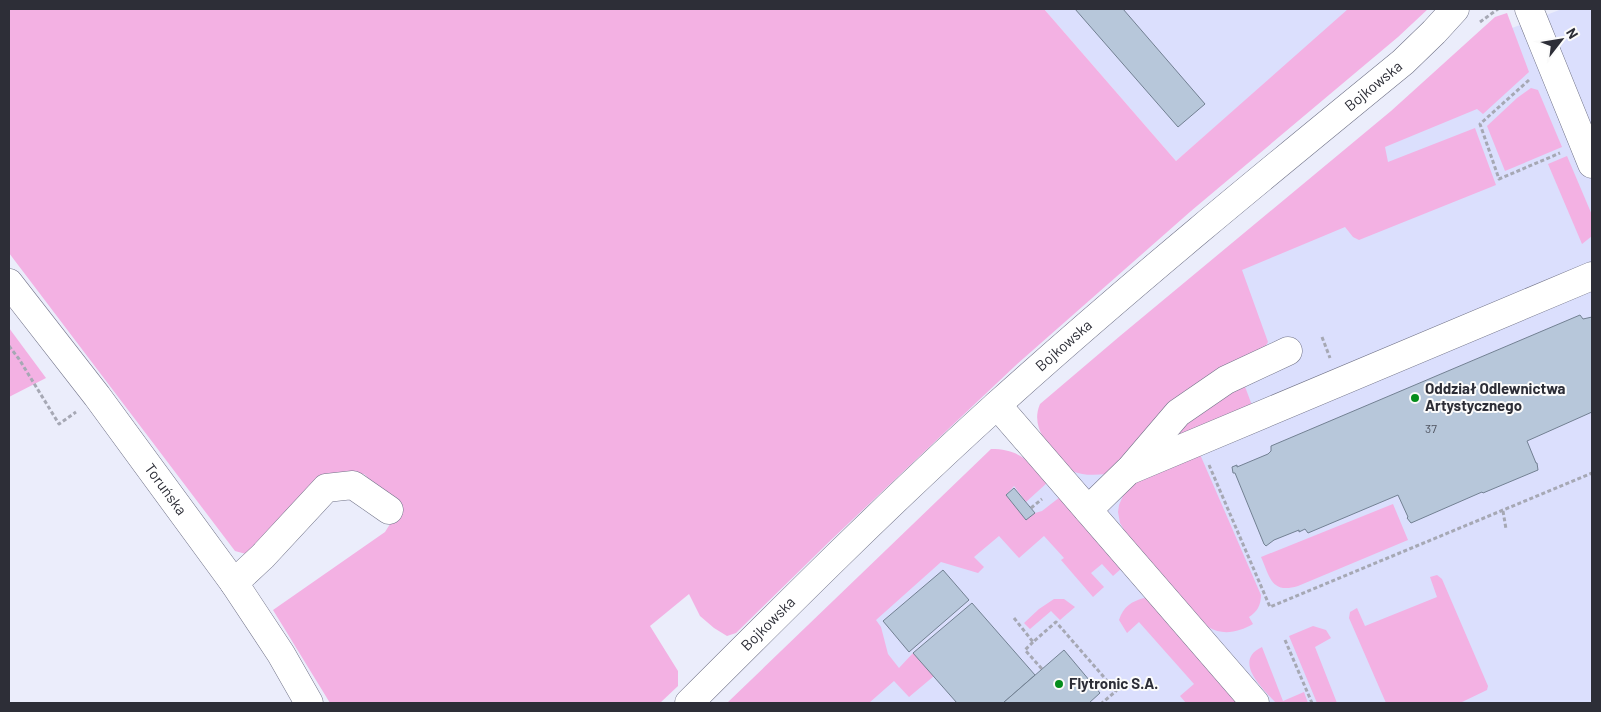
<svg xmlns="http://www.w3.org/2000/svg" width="1601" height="712" font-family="Barlow,sans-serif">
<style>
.built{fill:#dbdffd}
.green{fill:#f3b1e3}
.building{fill:#b7c7da;stroke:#728092}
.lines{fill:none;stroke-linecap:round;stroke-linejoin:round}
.minor-casing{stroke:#707287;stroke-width:29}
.path{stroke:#a6a8b4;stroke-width:3;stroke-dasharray:4 2.5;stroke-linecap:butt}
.minor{stroke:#fff;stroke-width:28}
.poi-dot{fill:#048d1c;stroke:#fbfbfb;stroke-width:2}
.labels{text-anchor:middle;stroke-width:4;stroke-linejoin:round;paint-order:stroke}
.number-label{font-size:12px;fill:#505460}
.street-label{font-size:15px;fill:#2d2e37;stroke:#fbfbfb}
.poi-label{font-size:15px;font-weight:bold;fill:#2d2e37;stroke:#fbfbfb;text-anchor:start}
</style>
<rect width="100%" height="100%" fill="#ebedfb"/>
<g class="built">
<path d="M1044,9H1350L1176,161Z"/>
<path d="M1562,9L1592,10V703H740L985,491L1258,247L1504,31Z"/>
</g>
<g class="green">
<path d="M9,9H1044L1176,161L1348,9H1428L1398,37L1191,211L1015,366L831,540L736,633L727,636L714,628L700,616L689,594L650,626L678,671V686L660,703H330L273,610L385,532L399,510L364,474L323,476L246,554L235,551L9,253Z"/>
<path d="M1507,13L1529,72L1483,114L1477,109L1385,147L1388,162L1475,128L1496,185L1359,240L1353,237L1345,227L1242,270L1268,342L1262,352L1138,441L1107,474C1096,475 1083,476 1072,471C1067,468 1062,461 1058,457C1045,442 1031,425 1040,404L1120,336L1391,111L1495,17Z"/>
<path d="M1531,88L1538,90L1562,147L1505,171L1487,126L1517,98Z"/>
<path d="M1567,156L1592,215V236L1582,244L1548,164Z"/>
<path d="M9,328L46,378L9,397Z"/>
<path d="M1244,384L1253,408L1168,440L1179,427Z"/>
<path d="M991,449C1020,449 1030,462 1048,482L1026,502L1014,486L1006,495L1026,519L1035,513L1042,511L1060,497L1122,568L1113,576L1102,564L1091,573L1104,587L1093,597L1061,560L1064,558L1044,536L1019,558L999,536L974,557L984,567L978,573L941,562L876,620L881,627L888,654L899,668L913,653L934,676L909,697L894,681L869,703H727Z"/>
<path d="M1199,452L1261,595C1261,605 1257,612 1249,617L1253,624C1239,632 1223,636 1208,627L1129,538L1120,523L1118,512L1119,505L1123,496L1131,486L1138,477Z"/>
<path d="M1393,504L1408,540L1298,586C1271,594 1270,577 1261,557Z"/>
<path d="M1437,575L1442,579L1488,686L1487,690L1460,703H1386L1349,618L1350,612L1357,608L1365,626L1437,597L1430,577Z"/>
<path d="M1144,598L1151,600L1242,703H1186L1180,696L1194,684L1139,622L1127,633L1119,620C1123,607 1132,601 1144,598Z"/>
<path d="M1054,599H1064L1075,607L1060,620L1051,611L1030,629L1024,623L1039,609Z"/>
<path d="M1313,626L1326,630L1331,638L1315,647L1337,703H1317L1289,636Z"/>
<path d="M1262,647L1283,701L1304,692L1308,703H1276C1263,689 1232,661 1262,647Z"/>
</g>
<g class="building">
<path d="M1075,9H1123L1205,104L1178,127Z"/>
<path d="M1580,315L1583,319L1592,317V412L1527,441L1536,463H1537L1538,470L1483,493L1482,492L1411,523L1407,518L1408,517L1398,495L1308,533L1305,529L1299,532V530L1274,540L1266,546L1264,544L1235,473H1233L1232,467L1237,465V467L1268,454L1271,451V446Z"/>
<path d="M1014,488L1035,513L1026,520L1006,495Z"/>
<path d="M943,570L969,600L909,652L883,621Z"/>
<path d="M972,603L1035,675L1003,703H957L913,653Z"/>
<path d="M1064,650L1100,693L1089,703H1003Z"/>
</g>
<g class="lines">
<g class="minor-casing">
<g id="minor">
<path d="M1529,9L1592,164"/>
<path id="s1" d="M9,283L97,396L234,583L281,654L309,703"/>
<path d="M997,405L1255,703"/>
<path d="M1131,468L1178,413L1226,380L1288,351"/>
<path d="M1088,510L1128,471L1592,276"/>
<path d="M234,583L263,556L326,488L353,485L389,510"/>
<path id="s2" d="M689,703C790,602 891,501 997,405C1129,286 1266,174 1403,62L1434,32L1455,9"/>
</g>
</g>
<g class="path">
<path d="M1480,22L1498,9"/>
<path d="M1529,80L1480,124L1499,179L1560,153"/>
<path d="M1322,337L1330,358"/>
<path d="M9,346L19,359L59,424L76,412"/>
<path d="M1209,465L1270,607L1592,473"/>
<path d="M1031,508L1042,499"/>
<path d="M1503,511L1506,529"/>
<path d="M1014,618L1033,642L1056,622L1116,691L1102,703"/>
<path d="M1285,640L1312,703"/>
<path d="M1033,642L1025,650L1042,669"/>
</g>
<use href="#minor" class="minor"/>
</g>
<g class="poi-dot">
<circle cx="1415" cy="398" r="5"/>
<circle cx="1059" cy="684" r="5"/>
</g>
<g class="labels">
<g class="number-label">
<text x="1431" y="433">37</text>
</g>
<g class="street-label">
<text dy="5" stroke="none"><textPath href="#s2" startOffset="922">Bojkowska</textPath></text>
<text dy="5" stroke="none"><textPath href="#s2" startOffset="518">Bojkowska</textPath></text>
<text dy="5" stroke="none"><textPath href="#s1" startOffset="259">Toruńska</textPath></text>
<text dy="5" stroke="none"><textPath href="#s2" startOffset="112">Bojkowska</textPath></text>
</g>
<g class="poi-label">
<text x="1425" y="394">Oddział Odlewnictwa<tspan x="1425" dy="17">Artystycznego</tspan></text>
<text x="1069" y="689">Flytronic S.A.</text>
</g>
</g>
<rect width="1601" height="712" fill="none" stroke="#2d2e37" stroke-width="20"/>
<g transform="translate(1561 40) rotate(59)" stroke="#fbfbfb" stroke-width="4" paint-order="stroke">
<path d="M0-4L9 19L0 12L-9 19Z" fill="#2d2e37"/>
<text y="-8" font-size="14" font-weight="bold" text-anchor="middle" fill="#2d2e37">N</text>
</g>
</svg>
